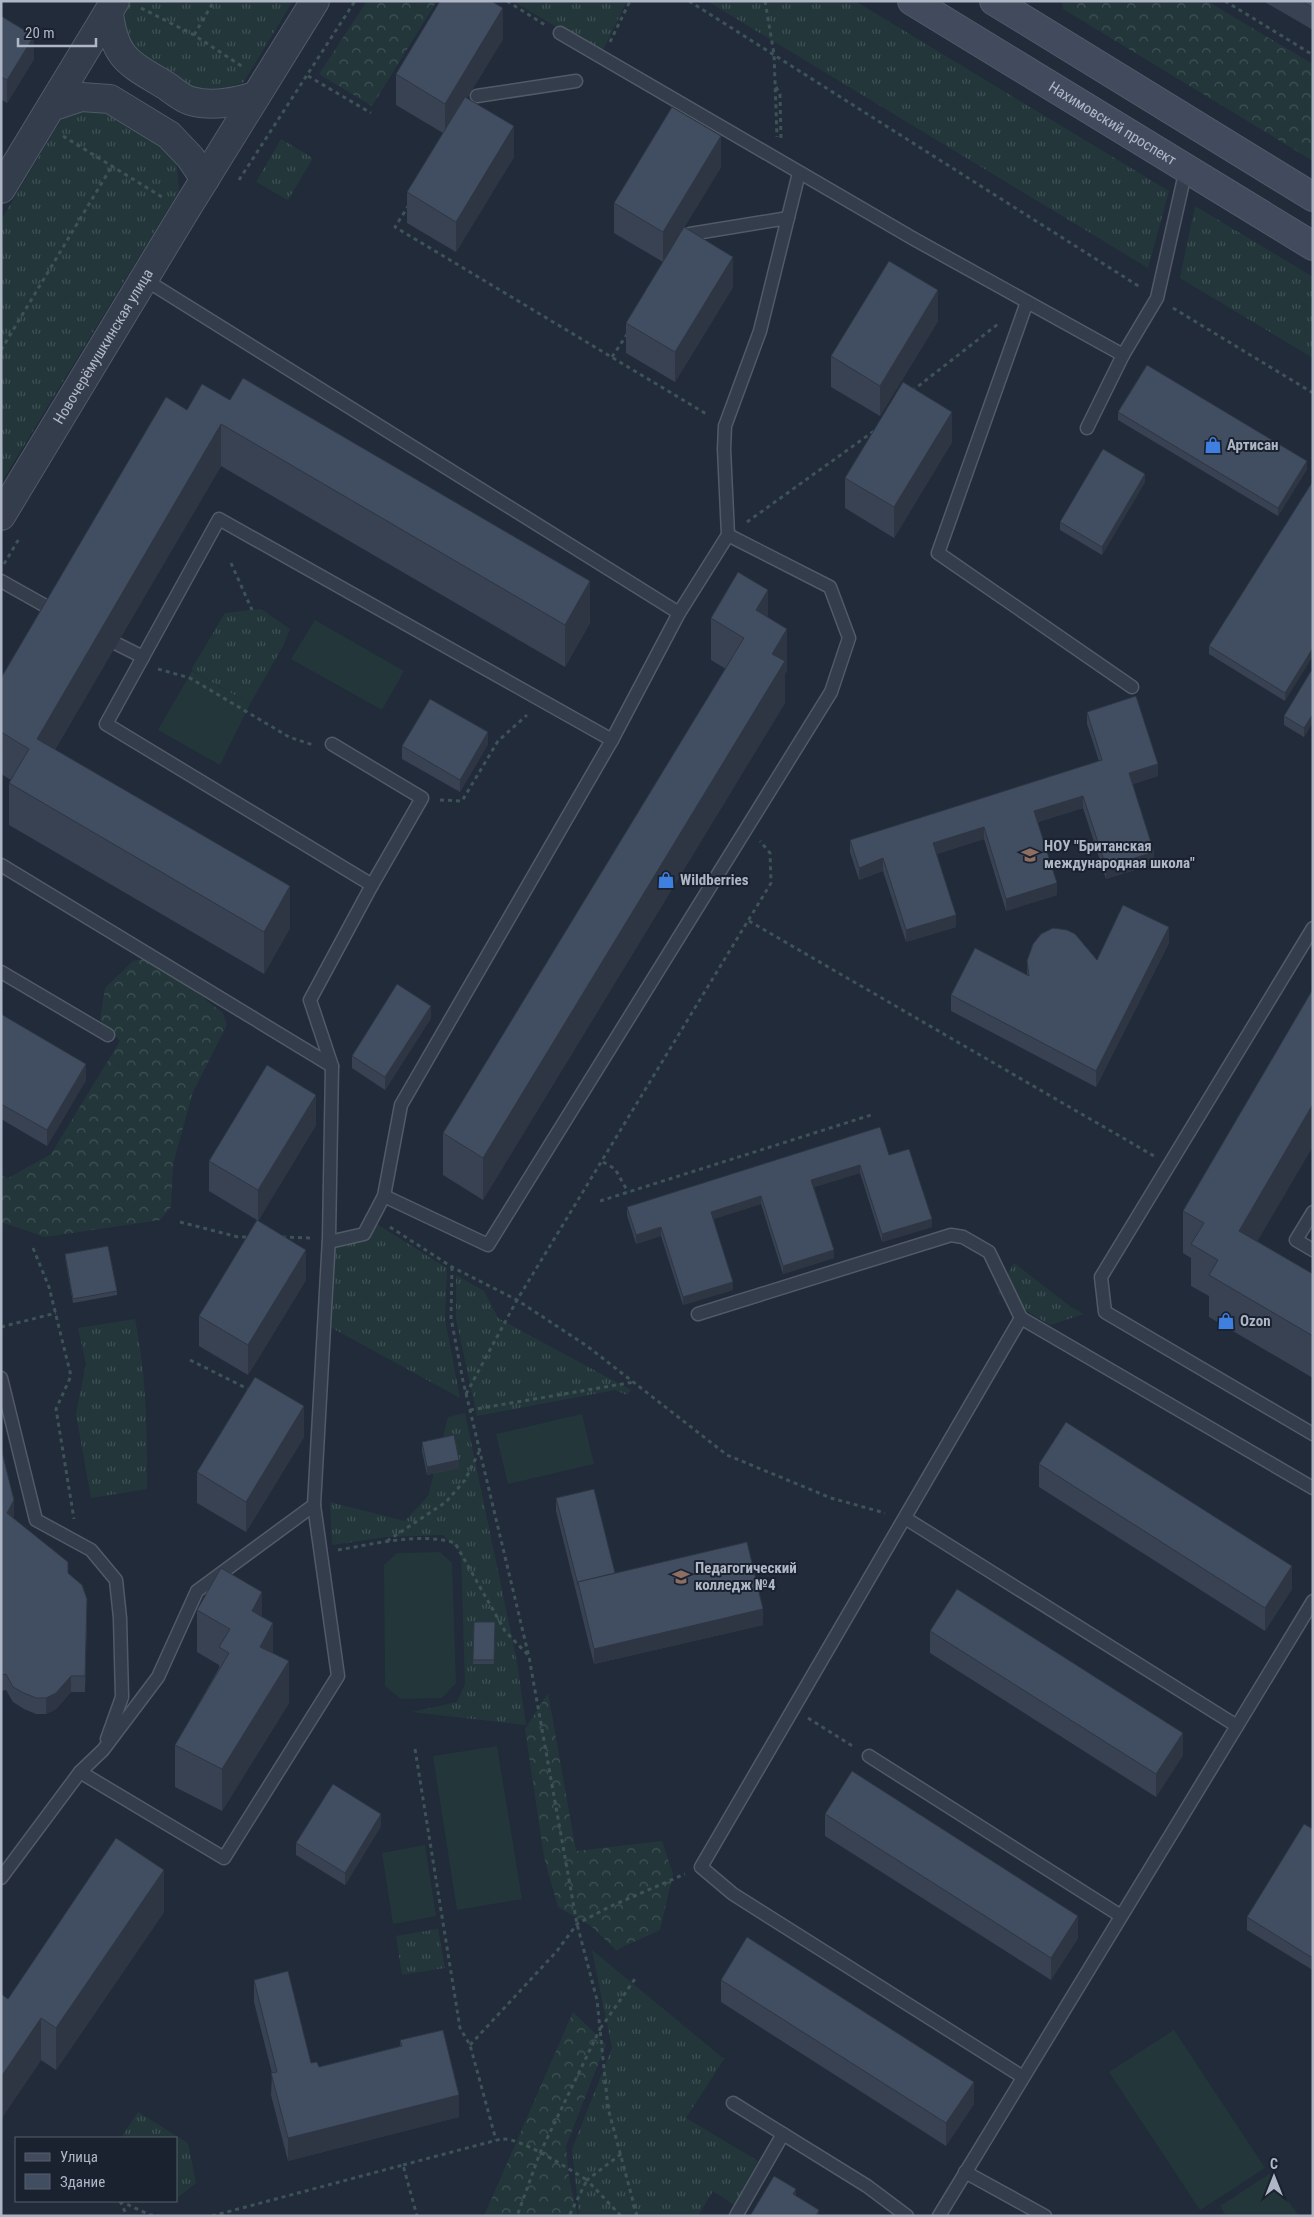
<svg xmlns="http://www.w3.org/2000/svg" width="1314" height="2217" font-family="'Roboto Condensed',sans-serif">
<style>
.grass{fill:url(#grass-tufts)}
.forest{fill:url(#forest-crowns)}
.pitch{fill:#23373b}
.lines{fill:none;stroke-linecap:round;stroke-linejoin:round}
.service-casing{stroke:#525a68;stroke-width:15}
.tertiary-casing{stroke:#525a68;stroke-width:30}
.secondary-casing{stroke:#525a68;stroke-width:30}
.path{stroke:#3d5356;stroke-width:3;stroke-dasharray:4 4;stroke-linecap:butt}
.service{stroke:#343d4b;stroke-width:12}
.tertiary{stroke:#343d4b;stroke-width:28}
.secondary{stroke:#424b5e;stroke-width:28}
.wall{fill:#384253}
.shaded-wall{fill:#2e3643}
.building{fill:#414d60;stroke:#2e3643}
.labels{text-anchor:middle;stroke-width:4;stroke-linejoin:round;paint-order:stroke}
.street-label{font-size:15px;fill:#afb7c7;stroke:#1a222f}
.poi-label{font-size:15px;font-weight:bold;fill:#afb7c7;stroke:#1a222f;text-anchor:start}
</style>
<defs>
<pattern id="grass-tufts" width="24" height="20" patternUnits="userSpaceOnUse" patternTransform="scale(1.25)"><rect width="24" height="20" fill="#23373b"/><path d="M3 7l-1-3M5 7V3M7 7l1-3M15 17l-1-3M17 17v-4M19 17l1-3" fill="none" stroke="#405256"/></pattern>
<pattern id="forest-crowns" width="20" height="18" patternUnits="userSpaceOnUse" patternTransform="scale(1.25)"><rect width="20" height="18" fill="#23373b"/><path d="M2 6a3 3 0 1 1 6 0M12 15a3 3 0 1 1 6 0" fill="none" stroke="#405256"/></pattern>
</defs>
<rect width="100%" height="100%" fill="#212b3a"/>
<g class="grass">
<path d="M131,1H293L243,83C226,88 208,91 190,87C181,85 171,76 164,71C138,54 111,35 131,1Z"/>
<path d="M513,1H627L601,54Z"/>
<path d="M707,1H855L1169,191L1148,268Z"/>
<path d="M81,110L103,112L168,151L177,166L179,191L1,483V220L61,120Z"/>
<path d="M281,139L313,158L288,200L256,182Z"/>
<path d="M1195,206L1313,277V358L1180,278Z"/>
<path d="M261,609L290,629L283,646L250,704L191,670L225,613Z"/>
<path d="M375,1223L447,1268L445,1319L460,1398L332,1328L336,1246L367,1239Z"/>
<path d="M1014,1263L1071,1307L1084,1314L1050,1325L997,1293Z"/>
<path d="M456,1275L484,1291L498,1318L631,1390L627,1395L615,1390L477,1416L456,1319Z"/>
<path d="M135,1319C147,1378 147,1430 147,1489L91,1498L76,1414L86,1364L78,1328Z"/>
<path d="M465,1413L517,1662L526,1725L412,1712L457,1702L465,1684L461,1553L443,1535L386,1537L332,1545L330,1502L405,1521L428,1496L448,1417Z"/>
<path d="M438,1929L445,1968L402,1975L396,1936Z"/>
<path d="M592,1950L724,2059L686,2118L758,2161L734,2205L713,2191L698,2216H579L572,2149L612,2048Z"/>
<path d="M138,2112L188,2143L196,2183L176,2199V2138H121Z"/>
</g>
<g class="forest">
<path d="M367,1H437L372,106L319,74Z"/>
<path d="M1062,1H1207L1313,64V161L1063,9Z"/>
<path d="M143,959L181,981L223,1013L227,1025L193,1092L173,1164L171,1207L160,1220L45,1237L1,1222V1175L8,1178L51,1154L120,1041L100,1020L105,988L133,961Z"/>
<path d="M548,1693L576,1851L662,1841L673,1874L660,1930L616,1950L591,1926L558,1907L544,1857L525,1729Z"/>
<path d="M573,2012L606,2044L566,2146L569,2178L578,2216H484Z"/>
</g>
<g class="pitch">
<path d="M315,620L404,671L382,710L291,659Z"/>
<path d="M192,671L250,704L220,765L158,730Z"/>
<path d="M582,1414L594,1464L508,1484L496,1434Z"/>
<path d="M440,1552L452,1563L456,1683L442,1698L401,1699L385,1686L384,1565L397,1553Z"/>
<path d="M497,1746L522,1899L457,1910L433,1756Z"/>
<path d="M425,1845L436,1916L393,1924L382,1853Z"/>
<path d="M1174,2030L1265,2168L1200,2210L1109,2072Z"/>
<path d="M1269,2174L1299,2216H1226L1220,2206Z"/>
</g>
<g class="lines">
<g class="service-casing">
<g id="service">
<path d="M560,33L914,239L1123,355"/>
<path d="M477,96L576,81"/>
<path d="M690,234L788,218"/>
<path d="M144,279L679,613"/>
<path d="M1027,302L938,553L1132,687"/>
<path d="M1087,428L1123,355L1157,298L1186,169"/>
<path d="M1,581L58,613"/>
<path d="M117,644L143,657"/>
<path d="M332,744L422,798L372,885"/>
<path d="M1,865L332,1066"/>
<path d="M1313,928L1101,1277L1105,1312L1313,1434"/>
<path d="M1,972L108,1035"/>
<path d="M384,1196L488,1245L831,692L849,638L830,587L728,535"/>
<path d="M1313,1212L1296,1240L1313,1250"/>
<path d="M329,1242L364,1234L384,1196L401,1105L612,740L679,613L728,535L724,449L725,426L760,331L799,173"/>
<path d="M698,1314L951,1235L963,1237L989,1252L1021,1318"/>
<path d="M1,1378L36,1520L91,1550L116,1580L120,1618L122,1697L107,1739"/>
<path d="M905,1518L1237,1726"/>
<path d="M869,1756L1121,1916"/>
<path d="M80,1772L224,1858L338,1676L314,1505"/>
<path d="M1,1878L80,1772L103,1750L158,1677L197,1591L314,1505L329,1238L332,1066L310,1000L372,885L106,724L219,519L612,740"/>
<path d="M1023,2077L733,1894L701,1867L1021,1318L1313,1488"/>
<path d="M733,2103L867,2186L907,2216"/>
<path d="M965,2172L1045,2216"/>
<path d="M736,2216L783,2134"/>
<path d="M939,2216L1313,1601"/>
</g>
</g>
<g class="tertiary-casing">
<g id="tertiary">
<path d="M109,14C115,59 129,63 165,85C173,90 182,99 191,101C213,107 235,102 256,96"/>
<path d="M51,107L81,97L110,99L169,135L190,157L205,179"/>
<path d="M1,189L115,1"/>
<path id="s1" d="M1,516L185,211L315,1"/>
</g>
</g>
<g class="secondary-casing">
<g id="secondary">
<path id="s2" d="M912,1L1313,246"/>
<path d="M994,1L1313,197"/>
</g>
</g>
<g class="path">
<path d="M507,1L545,25"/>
<path d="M689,1L1140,287"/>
<path d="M765,1L774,54L777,137"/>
<path d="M1225,1L1313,55"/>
<path d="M141,8L194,35L243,67"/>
<path d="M194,35L214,1"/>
<path d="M610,42L630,1"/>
<path d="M308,76L371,113"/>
<path d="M776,87L780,94L781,139"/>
<path d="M63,136L162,197"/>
<path d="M239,180L355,1"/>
<path d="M409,205L395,227L708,415"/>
<path d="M1173,308L1313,393"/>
<path d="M1,350L112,166"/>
<path d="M612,357L628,333"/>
<path d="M912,391L998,324"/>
<path d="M747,522L874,431"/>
<path d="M231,563L252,610"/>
<path d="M4,564L20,537"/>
<path d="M158,669L190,678L289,737L313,745"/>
<path d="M440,800L462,801L498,741L527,715"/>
<path d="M749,921L1154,1156"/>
<path d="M603,1162L615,1169L628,1192"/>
<path d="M600,1201L871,1115"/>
<path d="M180,1222L238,1237H251"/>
<path d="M390,1227L452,1267L517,1300L587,1346L727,1455L831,1498L885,1513"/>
<path d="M282,1237L311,1238"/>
<path d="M33,1248L49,1287L71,1376L56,1409L74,1519"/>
<path d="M452,1267L451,1318L463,1381L529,1657L577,1924L597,2000L600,2029L540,2153L517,2216"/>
<path d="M1,1327L56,1313"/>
<path d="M190,1360L250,1390"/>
<path d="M466,1394L517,1300L771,883L770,853L760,841"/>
<path d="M470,1410L634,1382"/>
<path d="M387,1541L446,1502L465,1480L479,1452"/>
<path d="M338,1550C373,1544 422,1532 455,1543L505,1631L529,1656"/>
<path d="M808,1718L854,1747"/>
<path d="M415,1749L460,2028L470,2045L496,2140"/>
<path d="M470,2045L557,1951L577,1924L609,1907L685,1874"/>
<path d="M621,2154L587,2180L621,2216"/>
<path d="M403,2165L501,2139C521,2137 568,2169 587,2180L569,2216"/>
<path d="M120,2201L150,2215L159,2216"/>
<path d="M120,2201L127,2216"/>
<path d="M212,2216L403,2165L417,2216"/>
<path d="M637,2216L608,2108L600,2029L637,1976"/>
</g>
<use href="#service" class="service"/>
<use href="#tertiary" class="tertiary"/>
<use href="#secondary" class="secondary"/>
</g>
<g class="wall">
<path d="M1263,1H1313V30Z"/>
<path d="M1,16L34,59L7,103L1,99Z"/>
<path d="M503,39L467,98L514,157L456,252L407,223V192L443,133L396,105V74Z"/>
<path d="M721,167L663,262L614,233V203Z"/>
<path d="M733,287L675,382L626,353V323Z"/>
<path d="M938,321L880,416L831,387V356Z"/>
<path d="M202,384L590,623L565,667L221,466L55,749L290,928L264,974L9,825V783L11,780L1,774V678L187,410Z"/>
<path d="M1118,412L1307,469L1278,516L1118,420Z"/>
<path d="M952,442L894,538L845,508V478Z"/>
<path d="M1313,481L1285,701L1209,654V646Z"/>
<path d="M1145,482L1102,555L1060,530V522Z"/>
<path d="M711,618H768L787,671L785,674V703L483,1200L443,1175V1133L726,669L711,660Z"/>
<path d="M1313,672V722L1304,737L1284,725V716Z"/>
<path d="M1087,712L1158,776L1133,784L1154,864L1106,879L1083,808L1038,822L1057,895L1006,911L984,839L937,854L956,927L906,942L883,871L859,880L850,852V840L1099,761L1087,724Z"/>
<path d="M488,744L460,792L402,759V746Z"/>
<path d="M1169,943L1096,1087L951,1011V995L1027,975V961L1097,960Z"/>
<path d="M1313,989V1146L1257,1241L1313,1274V1378L1209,1317V1296L1191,1286V1258L1183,1253V1211Z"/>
<path d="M1,1014L86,1080L47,1146L1,1119Z"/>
<path d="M431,1018L385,1090L352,1068V1056Z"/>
<path d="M316,1125L258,1221L306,1280L248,1375L199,1346V1316L257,1220L209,1191V1161Z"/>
<path d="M889,1155L932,1227L882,1242L860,1173L814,1187L834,1258L783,1274L761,1204L713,1219L733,1290L683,1305L661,1236L636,1244L627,1215V1207Z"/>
<path d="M65,1254L117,1291V1295L73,1303L65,1258Z"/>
<path d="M304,1437L246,1532L197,1503V1472Z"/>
<path d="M422,1442L459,1468L427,1475L422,1451Z"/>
<path d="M1,1448L14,1516L13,1518L68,1574L87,1615L85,1692H71L56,1709L46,1714H36L24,1709L13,1702L6,1690L1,1691Z"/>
<path d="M1039,1464L1292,1589L1265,1631L1039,1487Z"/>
<path d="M556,1498L615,1573L763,1625L594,1664L556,1511Z"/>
<path d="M197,1610L262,1617L289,1703L222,1811L175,1787V1745L219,1668V1665L197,1652Z"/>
<path d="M474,1622H495L494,1664H473Z"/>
<path d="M930,1631L1183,1755L1156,1797L930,1653Z"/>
<path d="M825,1814L1078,1938L1051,1980L825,1836Z"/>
<path d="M381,1826L345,1885L296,1855V1843Z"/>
<path d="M1313,1829V1967L1311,1969L1247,1930V1917Z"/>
<path d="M164,1912L56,2070L41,2060L1,2119V1994L8,1999Z"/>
<path d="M254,1980L311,2063L319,2067L400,2046V2040L459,2117L288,2161L271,2095L272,2073L254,2002Z"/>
<path d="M721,1980L974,2104L946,2146L721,2002Z"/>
<path d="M1313,2115V2129H1312Z"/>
</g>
<g class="shaded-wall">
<path d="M503,8V39L445,134V104Z"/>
<path d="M34,36V59L7,103V80Z"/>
<path d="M514,126V157L456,252V222Z"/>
<path d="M721,136V167L663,262V232Z"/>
<path d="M733,257V287L675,382V352Z"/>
<path d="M938,290V321L880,416V386Z"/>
<path d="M952,412V442L894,538V507Z"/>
<path d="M221,424V466L37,781V739Z"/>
<path d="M1307,461V469L1278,516V508Z"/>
<path d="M1145,474V482L1102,555V547Z"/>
<path d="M590,581V623L565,667V625Z"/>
<path d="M768,590V633L756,610Z"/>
<path d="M787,629V671L785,674V703L483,1200V1158L772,654Z"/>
<path d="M1313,648V656L1285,701V693Z"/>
<path d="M1313,714V722L1304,737V728Z"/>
<path d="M488,732V744L460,792V780Z"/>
<path d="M1158,764V776L1129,785V773Z"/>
<path d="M1083,796V808L1034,823V811Z"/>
<path d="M984,827V839L933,855V843Z"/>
<path d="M1154,852V864L1106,879V867Z"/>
<path d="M883,858V871L859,880V868Z"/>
<path d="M1057,883V895L1006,911V899Z"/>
<path d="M290,886V928L264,974V932Z"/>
<path d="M956,915V927L906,942V930Z"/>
<path d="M1169,927V943L1096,1087V1071Z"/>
<path d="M431,1006V1018L385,1090V1077Z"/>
<path d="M86,1064V1080L47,1146V1130Z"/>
<path d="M316,1095V1125L258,1221V1190Z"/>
<path d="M1313,1104V1146L1239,1273V1231Z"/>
<path d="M860,1165V1173L811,1188V1180Z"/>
<path d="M761,1196V1204L711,1220V1212Z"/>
<path d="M932,1219V1227L882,1242V1234Z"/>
<path d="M661,1227V1236L636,1244V1235Z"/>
<path d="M306,1250V1280L248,1375V1345Z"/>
<path d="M834,1250V1258L783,1274V1266Z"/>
<path d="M733,1282V1290L683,1305V1297Z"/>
<path d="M304,1406V1437L246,1532V1502Z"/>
<path d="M459,1460V1468L427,1475V1467Z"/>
<path d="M14,1500V1516L7,1529V1513Z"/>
<path d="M1292,1566V1589L1265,1631V1608Z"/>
<path d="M262,1592V1634L252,1611Z"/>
<path d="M87,1599V1615L85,1692V1676Z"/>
<path d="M763,1609V1625L594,1664V1649Z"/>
<path d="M273,1623V1665L260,1647Z"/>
<path d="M289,1661V1703L222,1811V1769Z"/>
<path d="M71,1676V1692L56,1709L46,1714V1698Z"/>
<path d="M1183,1733V1755L1156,1797V1774Z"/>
<path d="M381,1814V1826L345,1885V1873Z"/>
<path d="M164,1870V1912L56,2070V2028Z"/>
<path d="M1078,1916V1938L1051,1980V1958Z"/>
<path d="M1313,1954V1967L1311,1969V1957Z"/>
<path d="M41,2018V2060L1,2119V2077Z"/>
<path d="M974,2082V2104L946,2146V2123Z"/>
<path d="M459,2095V2117L288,2161V2138Z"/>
<path d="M796,2189V2216L793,2194Z"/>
<path d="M819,2210V2216H816Z"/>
</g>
<g class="building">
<path d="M440,1H491L503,8L445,104L396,74Z"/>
<path d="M1302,1H1313V8Z"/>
<path d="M1,16L34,36L7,80L1,77Z"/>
<path d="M465,97L514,126L456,222L407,192Z"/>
<path d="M672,107L721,136L663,232L614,203Z"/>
<path d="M684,227L733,257L675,352L626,323Z"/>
<path d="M889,261L938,290L880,386L831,356Z"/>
<path d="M1147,365L1307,461L1278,508L1118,412Z"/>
<path d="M243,378L590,581L565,625L221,424L37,739L290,886L264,932L9,783L29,749L1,732V678L166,397L187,410L202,384L230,400Z"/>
<path d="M903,382L952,412L894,507L845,478Z"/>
<path d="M1103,449L1145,474L1102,547L1060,522Z"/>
<path d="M1313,481V648L1285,693L1209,646Z"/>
<path d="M738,572L768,590L756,610L787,629L772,654L785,661L483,1158L443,1133L744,638L711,618Z"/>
<path d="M1311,671L1313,672V714L1304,728L1284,716Z"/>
<path d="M1136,696L1158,764L1129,773L1154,852L1106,867L1083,796L1034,811L1057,883L1006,899L984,827L933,843L956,915L906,930L883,858L859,868L850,840L1102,760L1087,712Z"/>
<path d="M430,699L488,732L460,780L402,746Z"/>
<path d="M1123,905L1169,927L1096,1071L951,995L975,948L1029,976L1027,961L1033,944L1041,934L1053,928L1067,930L1075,934L1097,960Z"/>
<path d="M397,984L431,1006L385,1077L352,1056Z"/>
<path d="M1313,989V1104L1239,1231L1313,1274V1336L1209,1275L1218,1260L1191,1244L1204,1223L1183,1211Z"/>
<path d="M1,1014L86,1064L47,1130L1,1104Z"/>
<path d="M267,1065L316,1095L258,1190L209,1161Z"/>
<path d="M880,1127L889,1155L909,1149L932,1219L882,1234L860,1165L811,1180L834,1250L783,1266L761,1196L711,1212L733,1282L683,1297L661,1227L636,1235L627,1207Z"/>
<path d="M257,1220L306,1250L248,1345L199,1316Z"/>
<path d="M108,1246L117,1291L73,1299L65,1254Z"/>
<path d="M255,1377L304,1406L246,1502L197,1472Z"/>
<path d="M1066,1422L1292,1566L1265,1608L1039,1464Z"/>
<path d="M454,1435L459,1460L427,1467L422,1442Z"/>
<path d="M1,1448L14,1500L7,1513L68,1562V1573L82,1585L87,1599L85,1676H71L56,1693L46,1698H36L24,1693L13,1687L6,1674L1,1675Z"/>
<path d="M594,1489L615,1573L578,1582V1585L556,1498Z"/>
<path d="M747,1542L763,1609L594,1649L578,1582Z"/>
<path d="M221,1568L262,1592L252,1611L273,1623L260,1647L289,1661L222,1769L175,1745L229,1653L219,1647L230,1629L197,1610Z"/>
<path d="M957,1589L1183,1733L1156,1774L930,1631Z"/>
<path d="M474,1622H495L494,1660H473Z"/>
<path d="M852,1771L1078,1916L1051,1958L825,1814Z"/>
<path d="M333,1784L381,1814L345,1873L296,1843Z"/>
<path d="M1304,1824L1313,1829V1954L1311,1957L1247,1917Z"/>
<path d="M116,1838L164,1870L56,2028L41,2018L1,2077V1994L8,1999Z"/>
<path d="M747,1937L974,2082L946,2123L721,1980Z"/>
<path d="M288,1971L311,2063L317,2062L319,2067L402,2046L400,2040L443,2030L459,2095L288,2138L271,2073L277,2072L254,1980Z"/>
<path d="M774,2176L796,2189L793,2194L819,2210L816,2216H750Z"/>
</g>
<defs>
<g id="shop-bare" transform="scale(1.35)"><path d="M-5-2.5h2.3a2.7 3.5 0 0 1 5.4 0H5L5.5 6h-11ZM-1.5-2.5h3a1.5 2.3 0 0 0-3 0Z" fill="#3f7fe0" stroke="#1a222f" stroke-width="2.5" paint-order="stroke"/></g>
<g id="school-bare" transform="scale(1.35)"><path d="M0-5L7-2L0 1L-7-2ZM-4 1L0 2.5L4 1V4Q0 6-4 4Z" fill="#8d6e63" stroke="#1a222f" stroke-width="2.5" paint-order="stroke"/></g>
<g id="university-bare" transform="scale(1.35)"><path d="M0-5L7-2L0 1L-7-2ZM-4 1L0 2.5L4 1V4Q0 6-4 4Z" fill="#8d6e63" stroke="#1a222f" stroke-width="2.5" paint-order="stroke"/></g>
</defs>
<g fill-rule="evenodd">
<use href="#shop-bare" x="1213" y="445"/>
<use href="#school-bare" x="1030" y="855"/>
<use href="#shop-bare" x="666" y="880"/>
<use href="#shop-bare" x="1226" y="1321"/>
<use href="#university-bare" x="681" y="1577"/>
</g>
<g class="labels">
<g class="street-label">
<text dy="5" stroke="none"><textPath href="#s2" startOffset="235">Нахимовский проспект</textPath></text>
<text dy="5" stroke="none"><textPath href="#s1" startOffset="198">Новочерёмушкинская улица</textPath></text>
</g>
<g class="poi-label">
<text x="1227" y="450">Артисан</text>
<text x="1044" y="851">НОУ "Британская<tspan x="1044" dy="17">международная школа"</tspan></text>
<text x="680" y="885">Wildberries</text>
<text x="1240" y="1326">Ozon</text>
<text x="695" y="1573">Педагогический<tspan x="695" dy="17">колледж №4</tspan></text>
</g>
</g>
<rect width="1314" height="2217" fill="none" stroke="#afb7c7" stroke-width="5"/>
<rect x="15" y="2137" width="162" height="65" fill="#1a222f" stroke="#565e6c"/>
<rect x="25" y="2153" width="25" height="8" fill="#424b5e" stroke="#565e6c"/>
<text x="60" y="2162" font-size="15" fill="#afb7c7">Улица</text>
<rect x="25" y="2174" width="25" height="15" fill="#414d60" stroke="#565e6c"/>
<text x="60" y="2187" font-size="15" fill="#afb7c7">Здание</text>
<g transform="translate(1274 2177)" stroke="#1a222f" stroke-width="4" paint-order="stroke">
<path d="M0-4L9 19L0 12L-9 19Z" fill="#afb7c7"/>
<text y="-8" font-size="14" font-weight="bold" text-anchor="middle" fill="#afb7c7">С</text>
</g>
<path d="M18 38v8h78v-8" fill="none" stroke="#afb7c7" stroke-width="2.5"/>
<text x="25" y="38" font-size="15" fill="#afb7c7" stroke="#1a222f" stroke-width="4" paint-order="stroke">20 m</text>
</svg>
